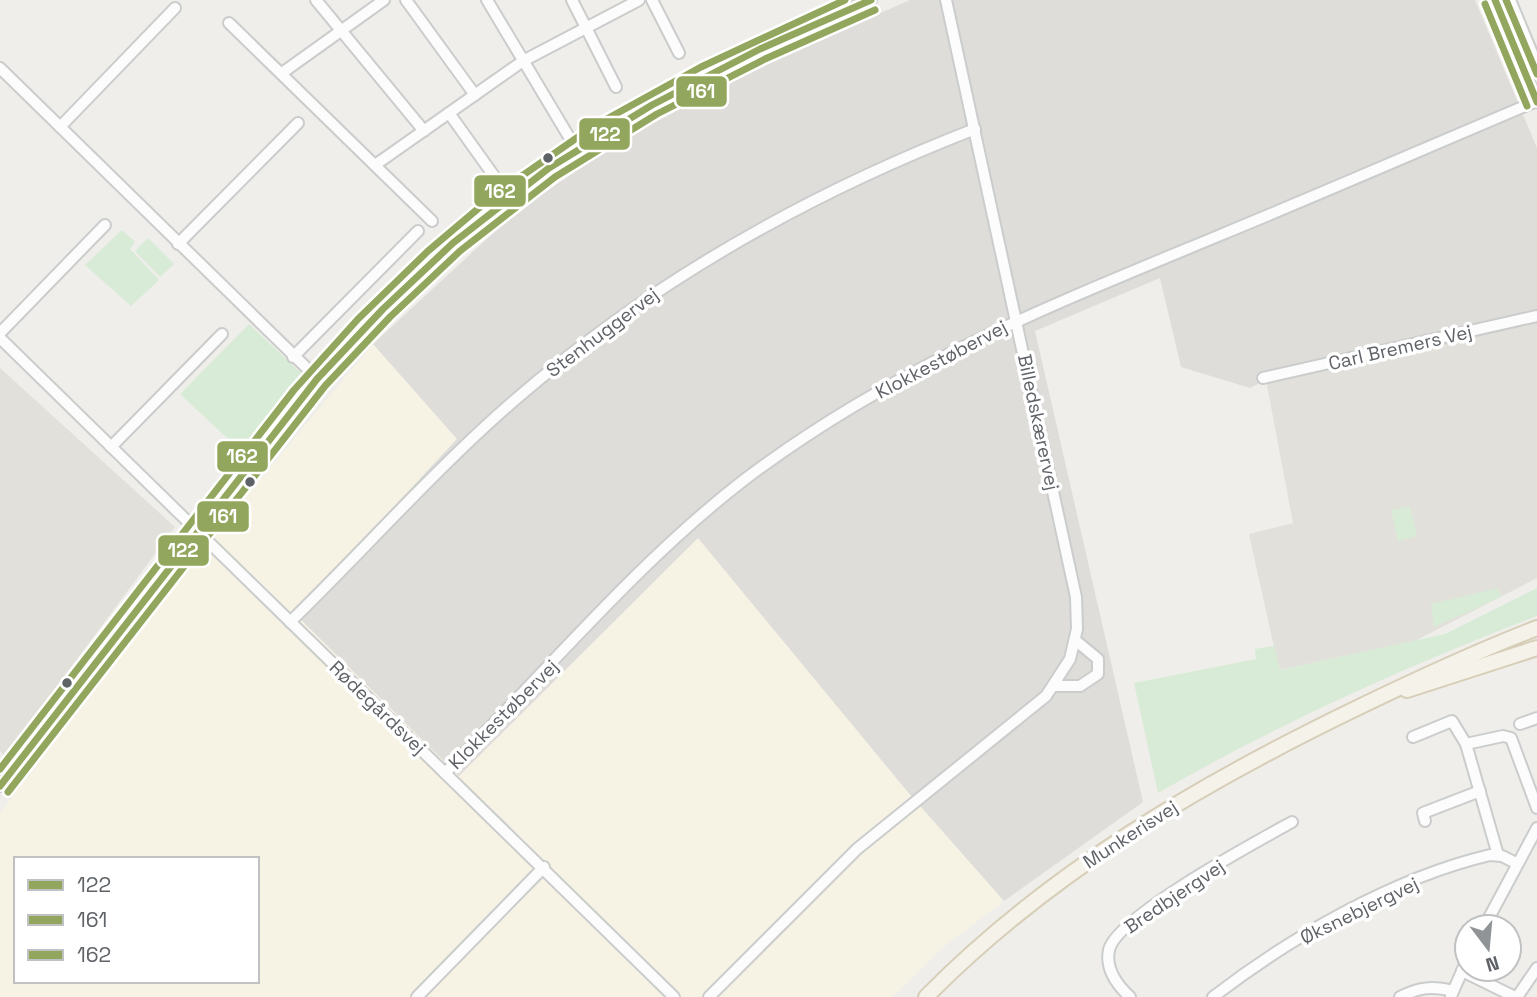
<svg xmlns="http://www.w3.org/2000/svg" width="1537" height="997" font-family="'Space Grotesk',sans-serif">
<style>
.commercial{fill:#f7f3e4;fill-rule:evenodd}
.industrial{fill:#dfddda}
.education{fill:#e2e0da}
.green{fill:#d8ebd6}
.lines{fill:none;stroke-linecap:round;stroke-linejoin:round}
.minor-casing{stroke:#cbcccc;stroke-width:14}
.major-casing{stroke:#d7ceb8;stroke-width:18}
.minor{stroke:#fdfcfc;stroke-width:10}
.major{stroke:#f4f2e9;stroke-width:14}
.bus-1-casing{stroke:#fff;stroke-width:12}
.bus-2-casing{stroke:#fff;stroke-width:12}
.bus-3-casing{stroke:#fff;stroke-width:12}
.bus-1{stroke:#92a75d;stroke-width:7}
.bus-2{stroke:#92a75d;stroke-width:7}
.bus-3{stroke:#92a75d;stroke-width:7}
.bus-dot{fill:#5f6368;stroke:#fff;stroke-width:2.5}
.labels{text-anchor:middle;stroke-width:7;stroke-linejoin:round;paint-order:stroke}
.street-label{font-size:19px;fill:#5f6368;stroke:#fff}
.line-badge{stroke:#fff;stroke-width:2.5}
.badge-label{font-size:19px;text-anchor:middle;font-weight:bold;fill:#fff}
</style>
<rect width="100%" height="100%" fill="#efeeea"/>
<path class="commercial" d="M373,344L457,439L295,613L459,776L698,537L907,791L1004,901L942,948L892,997H0V813L224,523ZM16,859H257V981H16Z"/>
<path class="industrial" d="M910,0H1475L1537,148V322L1266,380L1250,388L1181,367L1160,278L1035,331L1143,802L1004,901L907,791L698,538L459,776L294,613L457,439L373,344L516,212L625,138L769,62Z"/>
<g class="education">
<path d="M1537,322V578L1415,641L1279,670L1249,534L1293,523L1266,380Z"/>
<path d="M0,368L175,527L5,756L0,751Z"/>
</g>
<g class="green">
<path d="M122,230L135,242L130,249L159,280L131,306L85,265Z"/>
<path d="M148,238L174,264L160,277L135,251Z"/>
<path d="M249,324L301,373L240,450L180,394Z"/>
<path d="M1410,506L1417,536L1398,541L1391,510Z"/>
<path d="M1498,588L1501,597L1434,627L1431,604Z"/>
<path d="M1537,588V616C1406,666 1280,723 1158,793L1134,683L1256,659L1255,649L1274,646L1280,670L1445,634Z"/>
</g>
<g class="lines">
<g class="minor-casing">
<g id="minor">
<path d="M316,0L424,131"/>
<path d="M406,0L475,95"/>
<path d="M487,0L569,137"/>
<path d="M572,0L616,87"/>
<path d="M652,0L679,53"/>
<path d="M1495,0L1537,102"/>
<path d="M1510,0L1537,65"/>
<path d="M229,23L432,221"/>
<path d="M0,68L318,379"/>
<path d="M282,73L384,0"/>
<path d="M449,113L494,176"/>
<path d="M60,127L175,8"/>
<path d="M375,165L523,61L639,0"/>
<path d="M178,244L298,123"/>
<path d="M0,333L105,225"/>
<path d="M0,338L674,997"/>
<path d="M293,357L418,231"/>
<path d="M1263,378L1537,316"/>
<path d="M111,447L222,334"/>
<path d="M290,622C366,548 436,468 516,399C653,281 807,194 975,129"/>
<path d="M1054,686H1080L1098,674V659L1075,640"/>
<path d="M1520,724L1537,718"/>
<path d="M1413,737L1452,721L1466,744L1498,855"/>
<path d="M1466,744L1503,736L1511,738L1537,808"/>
<path d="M445,773C542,677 636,563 744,480C893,367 1047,307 1218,236C1325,192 1430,146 1537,101"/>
<path d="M0,786C68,697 138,609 207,521C243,474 278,425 317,379C359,331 405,286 453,243C574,135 723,63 871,0"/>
<path d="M1425,821L1423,813L1480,791"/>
<path d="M1484,927L1537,828"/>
<path d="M1462,971L1515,997"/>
<path d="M1451,996L1467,960"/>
<path d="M417,997L544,867"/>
<path d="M709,997L857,849L1046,696L1070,659L1077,629L1076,597L946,0"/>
<path d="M1130,997C1117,985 1105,969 1109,950C1116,917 1258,841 1292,822"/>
<path d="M1213,997C1291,937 1393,878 1490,855L1502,856L1516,863"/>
<path d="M1400,997C1419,987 1433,986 1453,991"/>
<path d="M1517,997L1537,968"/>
</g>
</g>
<g class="major-casing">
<g id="major">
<path d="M1407,690L1537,648"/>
<path d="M926,997C1049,872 1200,784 1357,708C1417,679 1475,652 1537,628"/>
</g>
</g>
<use href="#minor" class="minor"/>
<use href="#major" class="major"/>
<g class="bus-1-casing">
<g id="bus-1">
<path d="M1495,0L1537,102"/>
<path d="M0,786L317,379L383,309L453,243L549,168L652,105L760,49L871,0"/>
</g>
</g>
<g class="bus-2-casing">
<g id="bus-2">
<path d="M1485,4L1527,106"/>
<path d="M8,792L325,386L390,317L460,251L555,177L657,114L765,59L875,10"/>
</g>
</g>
<g class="bus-3-casing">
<g id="bus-3">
<path d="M1506,0L1537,74"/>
<path d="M0,769L294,390L358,319L428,251L493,196L594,126L701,67L845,0"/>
</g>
</g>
<use href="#bus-1" class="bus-1"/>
<use href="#bus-2" class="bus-2"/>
<use href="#bus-3" class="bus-3"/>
</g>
<g class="bus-dot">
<circle cx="548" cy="158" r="6"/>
<circle cx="250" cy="482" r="6"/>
<circle cx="67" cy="683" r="6"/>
</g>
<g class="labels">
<g class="street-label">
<text transform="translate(602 332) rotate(-37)" y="7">Stenhuggervej</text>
<text transform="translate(1400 347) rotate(-13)" y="7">Carl Bremers Vej</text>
<text transform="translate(941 359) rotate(-28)" y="7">Klokkestøbervej</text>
<text transform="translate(1039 422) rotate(78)" y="7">Billedskærervej</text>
<text transform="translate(378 707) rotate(44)" y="7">Rødegårdsvej</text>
<text transform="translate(503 714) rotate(-45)" y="7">Klokkestøbervej</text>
<text transform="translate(1130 834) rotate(-33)" y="7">Munkerisvej</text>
<text transform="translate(1174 896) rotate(-34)" y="7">Bredbjergvej</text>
<text transform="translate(1359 910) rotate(-26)" y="7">Øksnebjergvej</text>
</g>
</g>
<g class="line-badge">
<rect x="675" y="75" width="53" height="33" rx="7" fill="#92a75d"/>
<rect x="578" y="117" width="53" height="34" rx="7" fill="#92a75d"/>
<rect x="473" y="174" width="54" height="34" rx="7" fill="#92a75d"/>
<rect x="216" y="440" width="53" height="33" rx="7" fill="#92a75d"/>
<rect x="196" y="500" width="54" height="33" rx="7" fill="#92a75d"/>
<rect x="157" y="534" width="53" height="33" rx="7" fill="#92a75d"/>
</g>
<g class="badge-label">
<text x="701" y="98">161</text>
<text x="605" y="141">122</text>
<text x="500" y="198">162</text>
<text x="242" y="463">162</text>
<text x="223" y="523">161</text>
<text x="183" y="557">122</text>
</g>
<rect x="14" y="857" width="245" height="126" fill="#ffffff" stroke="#bfc1c3" stroke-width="2"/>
<rect x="28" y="880" width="35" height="10" fill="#92a75d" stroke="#bfc1c3" stroke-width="2"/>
<text x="77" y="892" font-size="21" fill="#5f6368">122</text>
<rect x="28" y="915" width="35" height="10" fill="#92a75d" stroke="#bfc1c3" stroke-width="2"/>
<text x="77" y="927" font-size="21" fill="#5f6368">161</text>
<rect x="28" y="950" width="35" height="10" fill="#92a75d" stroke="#bfc1c3" stroke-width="2"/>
<text x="77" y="962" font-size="21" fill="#5f6368">162</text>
<g transform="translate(1488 948) rotate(164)"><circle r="33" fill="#ffffff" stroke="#bfc1c3" stroke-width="2"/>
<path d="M0-5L12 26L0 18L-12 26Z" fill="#919496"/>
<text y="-10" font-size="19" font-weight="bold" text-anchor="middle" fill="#5f6368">N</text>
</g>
</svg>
